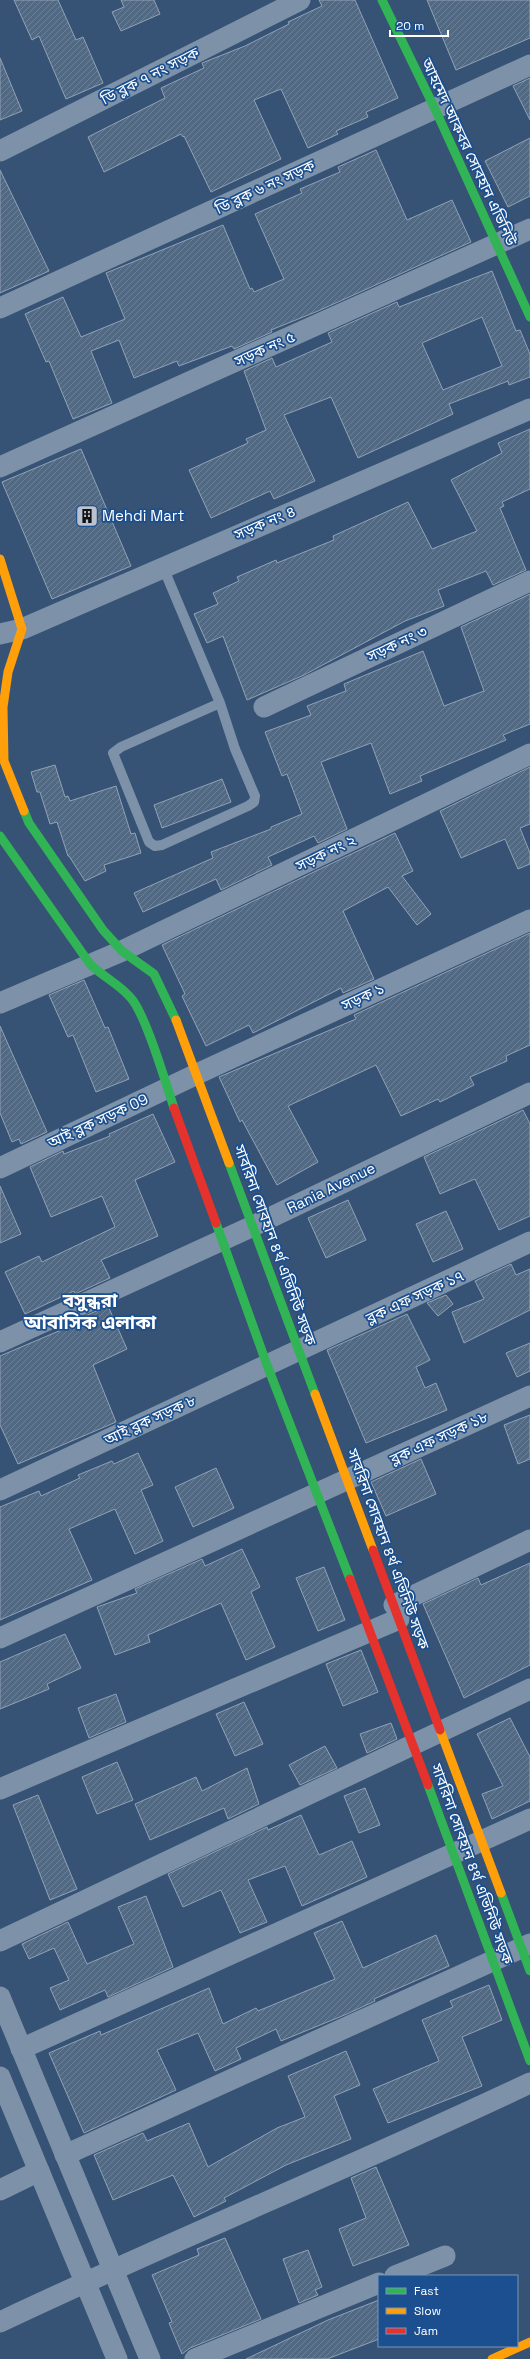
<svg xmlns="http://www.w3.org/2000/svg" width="530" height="2359" font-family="'Space Grotesk','Noto Sans Bengali',sans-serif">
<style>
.building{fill:url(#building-hatch);stroke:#92a2b6;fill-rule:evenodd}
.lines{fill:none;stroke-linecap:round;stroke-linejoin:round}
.lane{stroke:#7d92a8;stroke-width:10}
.street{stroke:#7d92a8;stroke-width:21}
.fast{stroke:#30b455;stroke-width:9}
.slow{stroke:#ff9f0a;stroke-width:9}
.jam{stroke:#e5322d;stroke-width:9}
.labels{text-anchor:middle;stroke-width:3.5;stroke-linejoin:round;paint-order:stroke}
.street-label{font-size:15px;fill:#fff;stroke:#1b4f8f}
.poi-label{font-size:15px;fill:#fff;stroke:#1b4f8f;text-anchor:start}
.district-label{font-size:19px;font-weight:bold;fill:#fff;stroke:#1b4f8f}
</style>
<defs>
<pattern id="building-hatch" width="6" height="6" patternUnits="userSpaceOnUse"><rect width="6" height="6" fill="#526984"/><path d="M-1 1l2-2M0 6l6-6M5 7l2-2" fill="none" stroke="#6c8096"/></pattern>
</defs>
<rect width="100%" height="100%" fill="#365274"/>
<g class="building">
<path d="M14,0H58L76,40L83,37L103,83L66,99L39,36L32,40Z"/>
<path d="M121,0H154L160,14L121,31L112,12L124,7Z"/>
<path d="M319,0H355L398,98L366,112L368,117L336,131L338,134L308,148L281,89L254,100L281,159L211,192L184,136L183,137L181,134L104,172L88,137L165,98L161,88L204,68L202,63L245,46L289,24L288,22L322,6Z"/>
<path d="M427,0H530V38L456,70Z"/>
<path d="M0,58L22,111L0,120Z"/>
<path d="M530,78V120L513,86Z"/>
<path d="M530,138V196L508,207L485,161Z"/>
<path d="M376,150L407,220L452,200L471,242L318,311L271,330L272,332L234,349L232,346L179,366L177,361L134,378L119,340L91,351L112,403L73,419L49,361L46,362L25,314L63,297L81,337L125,319L106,273L223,225L250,289L252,288L254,292L284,279L255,214L302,193L300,189L340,172L338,167Z"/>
<path d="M0,170L49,271L0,293Z"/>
<path d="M492,271L516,331L520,330L530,354V377L509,385L508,381L449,404L453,414L358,458L331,397L284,415L315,481L274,499L270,491L211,518L189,470L248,443L246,439L266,430L244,371L272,358L276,367L332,342L328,333L397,302L399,307ZM482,317L502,366L443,390L422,343Z"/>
<path d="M530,429V489L502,502L504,506L500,508L526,570L493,585L486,571L438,590L444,606L405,621L304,675L247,700L223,636L207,643L194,614L218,604L213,593L239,581L237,577L276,560L277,563L334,540L333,536L408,502L432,549L477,531L451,480L502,453L498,443Z"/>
<path d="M81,449L131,566L52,599L2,482Z"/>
<path d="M530,594V724L503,735L506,740L420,776L422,781L390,794L371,743L321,762L347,829L318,843L314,836L268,857L272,865L221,890L216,879L143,912L134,893L213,858L211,852L271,829V827L302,814L287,774L282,776L265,732L311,715L307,706L346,691L344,684L423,651L444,706L484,691L461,627Z"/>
<path d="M55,765L65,797L68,796L70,801L116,786L131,834L135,833L141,853L104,865L106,871L85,881L69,856H68L57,822L50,824L40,792H37L31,772Z"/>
<path d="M530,767V824L520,828L530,853V864L518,869L505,839L461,858L440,811Z"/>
<path d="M222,779L231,802L162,828L154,805Z"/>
<path d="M395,833L413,871L402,876L431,914L417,925L388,887L343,911L374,979L343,993L341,988L253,1033L249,1025L206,1046L182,996L185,994L162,945Z"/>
<path d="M530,933V1045L506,1056L507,1061L470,1077L474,1085L440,1102L438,1099L401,1116L376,1065L288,1106L318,1162L277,1185L242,1120L240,1122L219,1077L356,1019L354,1015Z"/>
<path d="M84,980L105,1028L108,1027L129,1079L96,1092L73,1035L68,1037L49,995Z"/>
<path d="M0,1026L47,1132L21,1144L19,1139L12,1142L0,1113Z"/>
<path d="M523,1110L530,1124V1216L499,1230L475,1179L440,1194L424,1157Z"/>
<path d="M153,1114L175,1162L135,1180L158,1236L101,1260L110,1278L75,1294L74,1291L25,1314L5,1272L39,1256L42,1262L115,1227L102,1196L51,1217L30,1167L63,1151L64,1154L110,1136L109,1134Z"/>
<path d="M0,1186L21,1234L0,1243Z"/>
<path d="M348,1200L366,1240L326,1258L308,1218Z"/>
<path d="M446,1211L463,1249L433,1262L416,1224Z"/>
<path d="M511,1264L516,1275L530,1269V1310L464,1343L452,1312L484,1299L475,1281Z"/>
<path d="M446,1295L453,1304L438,1316L427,1303Z"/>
<path d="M108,1306L127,1349L93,1365L116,1422L18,1464L0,1425V1356L87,1319L85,1316Z"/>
<path d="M407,1314L430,1360L416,1367L425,1388L436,1383L447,1410L366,1443L327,1350Z"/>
<path d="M530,1343V1371L517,1377L506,1353Z"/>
<path d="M530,1415V1459L518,1464L504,1425Z"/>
<path d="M138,1453L153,1485L141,1490L163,1541L135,1554L115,1509L69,1529L92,1580L0,1620V1507L39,1491L41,1496L80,1478L78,1475L112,1461L114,1464Z"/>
<path d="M421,1459L436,1494L386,1516L371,1482Z"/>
<path d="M216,1468L234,1508L193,1527L175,1487Z"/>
<path d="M242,1549L260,1587L251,1592L275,1647L246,1660L221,1603L148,1635L150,1642L115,1655L97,1607L137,1593L135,1589L202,1559L205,1566Z"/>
<path d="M530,1563V1665L464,1698L423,1604L478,1578L481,1585Z"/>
<path d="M324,1567L345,1620L318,1631L296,1578Z"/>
<path d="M65,1634L81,1668L47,1684L49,1689L0,1709V1662Z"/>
<path d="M361,1650L378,1692L343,1706L326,1664Z"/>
<path d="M116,1694L126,1722L89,1738L78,1708Z"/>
<path d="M244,1702L263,1744L235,1756L216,1714Z"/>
<path d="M510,1718L530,1757V1801L492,1819L482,1794L503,1786L477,1734Z"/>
<path d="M391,1723L397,1739L367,1753L360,1734Z"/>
<path d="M325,1746L337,1768L300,1785L289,1765Z"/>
<path d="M117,1762L133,1800L97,1814L82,1777Z"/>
<path d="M247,1768L259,1804L228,1819L224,1808L150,1840L135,1804L196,1777L202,1791Z"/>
<path d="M365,1788L380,1825L359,1833L344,1796Z"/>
<path d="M38,1795L77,1889L50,1900L13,1805Z"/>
<path d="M301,1815L319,1855L352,1841L367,1877L302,1906L285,1866L248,1880L267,1922L240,1933L221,1890L183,1907L168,1874L267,1827L268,1830Z"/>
<path d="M146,1896L173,1967L108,1997L105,1990L60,2010L50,1988L69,1980L54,1948L29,1959L22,1944L68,1922L87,1964L134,1944L118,1907Z"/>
<path d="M342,1921L363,1968L436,1935L449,1966L374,1999L375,2001L347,2014L281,2041L276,2029L236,2048L241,2059L215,2071L198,2033L157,2050L176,2090L84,2133L49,2053L100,2031L101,2035L209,1988L223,2024L256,2008L258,2011L335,1979L314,1933Z"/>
<path d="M489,1985L502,2020L462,2037L482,2086L388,2123L373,2089L439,2061L422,2020L453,2007L450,2001Z"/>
<path d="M346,2051L360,2085L334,2096L351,2139L286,2165L224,2198L226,2201L194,2217L173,2175L113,2200L94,2155L143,2133L147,2141L189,2123L208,2167L277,2128L305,2117L288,2076Z"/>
<path d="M376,2167L409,2245L353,2266L339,2229L366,2218L351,2178Z"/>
<path d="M225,2238L261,2319L190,2348L182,2354L169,2323L172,2322L152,2275L199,2255L197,2249Z"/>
<path d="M308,2250L322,2287L315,2290L318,2295L299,2303L283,2259Z"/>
<path d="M379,2300V2339L327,2359H246L328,2320Z"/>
</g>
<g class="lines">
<path class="lane" d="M163,567L220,703L235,749L255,796L254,802L248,806L162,845L155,846L149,842L113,753L121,747L220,703"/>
<g class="street">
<path d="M0,151L300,0"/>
<path d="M0,308L530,65"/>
<path d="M0,467L530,229"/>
<path d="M0,634L22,629L530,409"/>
<path d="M264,707L530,581"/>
<path d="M0,1003L122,951L530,754"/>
<path d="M0,1168L197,1074L530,920"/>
<path d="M0,1342L253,1226L530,1093"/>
<path d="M0,1490L530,1242"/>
<path d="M394,1605L530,1540"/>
<path d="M0,1638L530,1396"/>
<path d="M0,1789L399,1619"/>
<path d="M0,1941L530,1689"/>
<path d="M0,1997L150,2359"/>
<path d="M21,2049L530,1819"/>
<path d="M0,2077L117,2359"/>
<path d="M65,2155L530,1944"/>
<path d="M0,2190L39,2171"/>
<path d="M395,2276L445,2256"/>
<path d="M0,2322C175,2239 355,2166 530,2083"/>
<path d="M195,2359L379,2283"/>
</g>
<g class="fast">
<path d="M382,0L435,109L530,317"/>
<path d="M24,811L29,823L103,930L122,951L154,974L176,1020"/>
<path d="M0,836L90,964C102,976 119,984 130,997C145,1012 166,1084 174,1108"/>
<path d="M229,1163L315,1394"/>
<path d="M216,1223L267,1365L350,1579"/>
<path d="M428,1785L530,2061"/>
<path d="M501,1893L530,1971"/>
</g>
<g class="slow">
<path d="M0,559L22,629L8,672L3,707L4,761L24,811"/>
<path d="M176,1020L229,1163"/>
<path d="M315,1394L373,1550"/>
<path d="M440,1730L501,1893"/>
<path d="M492,2359L530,2342"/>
</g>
<g class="jam">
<path d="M174,1108L216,1223"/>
<path d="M373,1550L440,1730"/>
<path d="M350,1579L428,1785"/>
</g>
</g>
<defs>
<g id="building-square" transform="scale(1.15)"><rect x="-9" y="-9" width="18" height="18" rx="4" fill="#b9c2ce" stroke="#1b4f8f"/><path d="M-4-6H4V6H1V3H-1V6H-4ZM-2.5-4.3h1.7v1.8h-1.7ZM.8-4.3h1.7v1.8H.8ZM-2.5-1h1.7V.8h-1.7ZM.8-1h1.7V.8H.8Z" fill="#111"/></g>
</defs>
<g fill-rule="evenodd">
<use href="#building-square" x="87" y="516"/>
</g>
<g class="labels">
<g class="street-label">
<text transform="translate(150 76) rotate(-27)" y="5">ডি ব্লক ৭ নং সড়ক</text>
<text transform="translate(469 152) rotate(65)" y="5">আহমেদ আকবর সোবহান এভিনিউ</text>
<text transform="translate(265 187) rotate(-25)" y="5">ডি ব্লক ৬ নং সড়ক</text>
<text transform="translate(265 349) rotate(-24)" y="5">সড়ক নং ৫</text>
<text transform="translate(265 523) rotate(-23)" y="5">সড়ক নং ৪</text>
<text transform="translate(397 644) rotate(-25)" y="5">সড়ক নং ৩</text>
<text transform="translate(326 853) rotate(-26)" y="5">সড়ক নং ২</text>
<text transform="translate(363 997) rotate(-25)" y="5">সড়ক ১</text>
<text transform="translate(98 1121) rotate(-25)" y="5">আই ব্লক সড়ক 09</text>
<text transform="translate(331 1188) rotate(-26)" y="5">Rania Avenue</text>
<text transform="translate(275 1245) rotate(70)" y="5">সাবরিনা সোবহান ৪র্থ এভিনিউ সড়ক</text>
<text transform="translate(415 1297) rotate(-25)" y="5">ব্লক এফ সড়ক ১৭</text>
<text transform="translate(150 1420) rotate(-25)" y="5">আই ব্লক সড়ক ৮</text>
<text transform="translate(439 1438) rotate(-25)" y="5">ব্লক এফ সড়ক ১৮</text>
<text transform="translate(388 1549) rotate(70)" y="5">সাবরিনা সোবহান ৪র্থ এভিনিউ সড়ক</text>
<text transform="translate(472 1864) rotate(70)" y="5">সাবরিনা সোবহান ৪র্থ এভিনিউ সড়ক</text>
</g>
<g class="poi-label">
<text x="102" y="521">Mehdi Mart</text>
</g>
<g class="district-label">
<text x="90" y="1307">বসুন্ধরা<tspan x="90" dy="22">আবাসিক এলাকা</tspan></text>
</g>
</g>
<rect x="378" y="2275" width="140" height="72" fill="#1b4f8f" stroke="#7695bc"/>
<rect x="386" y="2288" width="20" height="6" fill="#30b455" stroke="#7695bc"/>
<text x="414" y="2295" font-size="12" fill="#ffffff">Fast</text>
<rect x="386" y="2308" width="20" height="6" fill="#ff9f0a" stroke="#7695bc"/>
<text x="414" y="2315" font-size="12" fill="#ffffff">Slow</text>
<rect x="386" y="2328" width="20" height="6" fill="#e5322d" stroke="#7695bc"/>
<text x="414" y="2335" font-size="12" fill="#ffffff">Jam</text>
<path d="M390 30v6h58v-6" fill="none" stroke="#ffffff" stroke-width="2"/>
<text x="396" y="30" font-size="12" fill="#ffffff" stroke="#1b4f8f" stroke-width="3" paint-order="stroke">20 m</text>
</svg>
